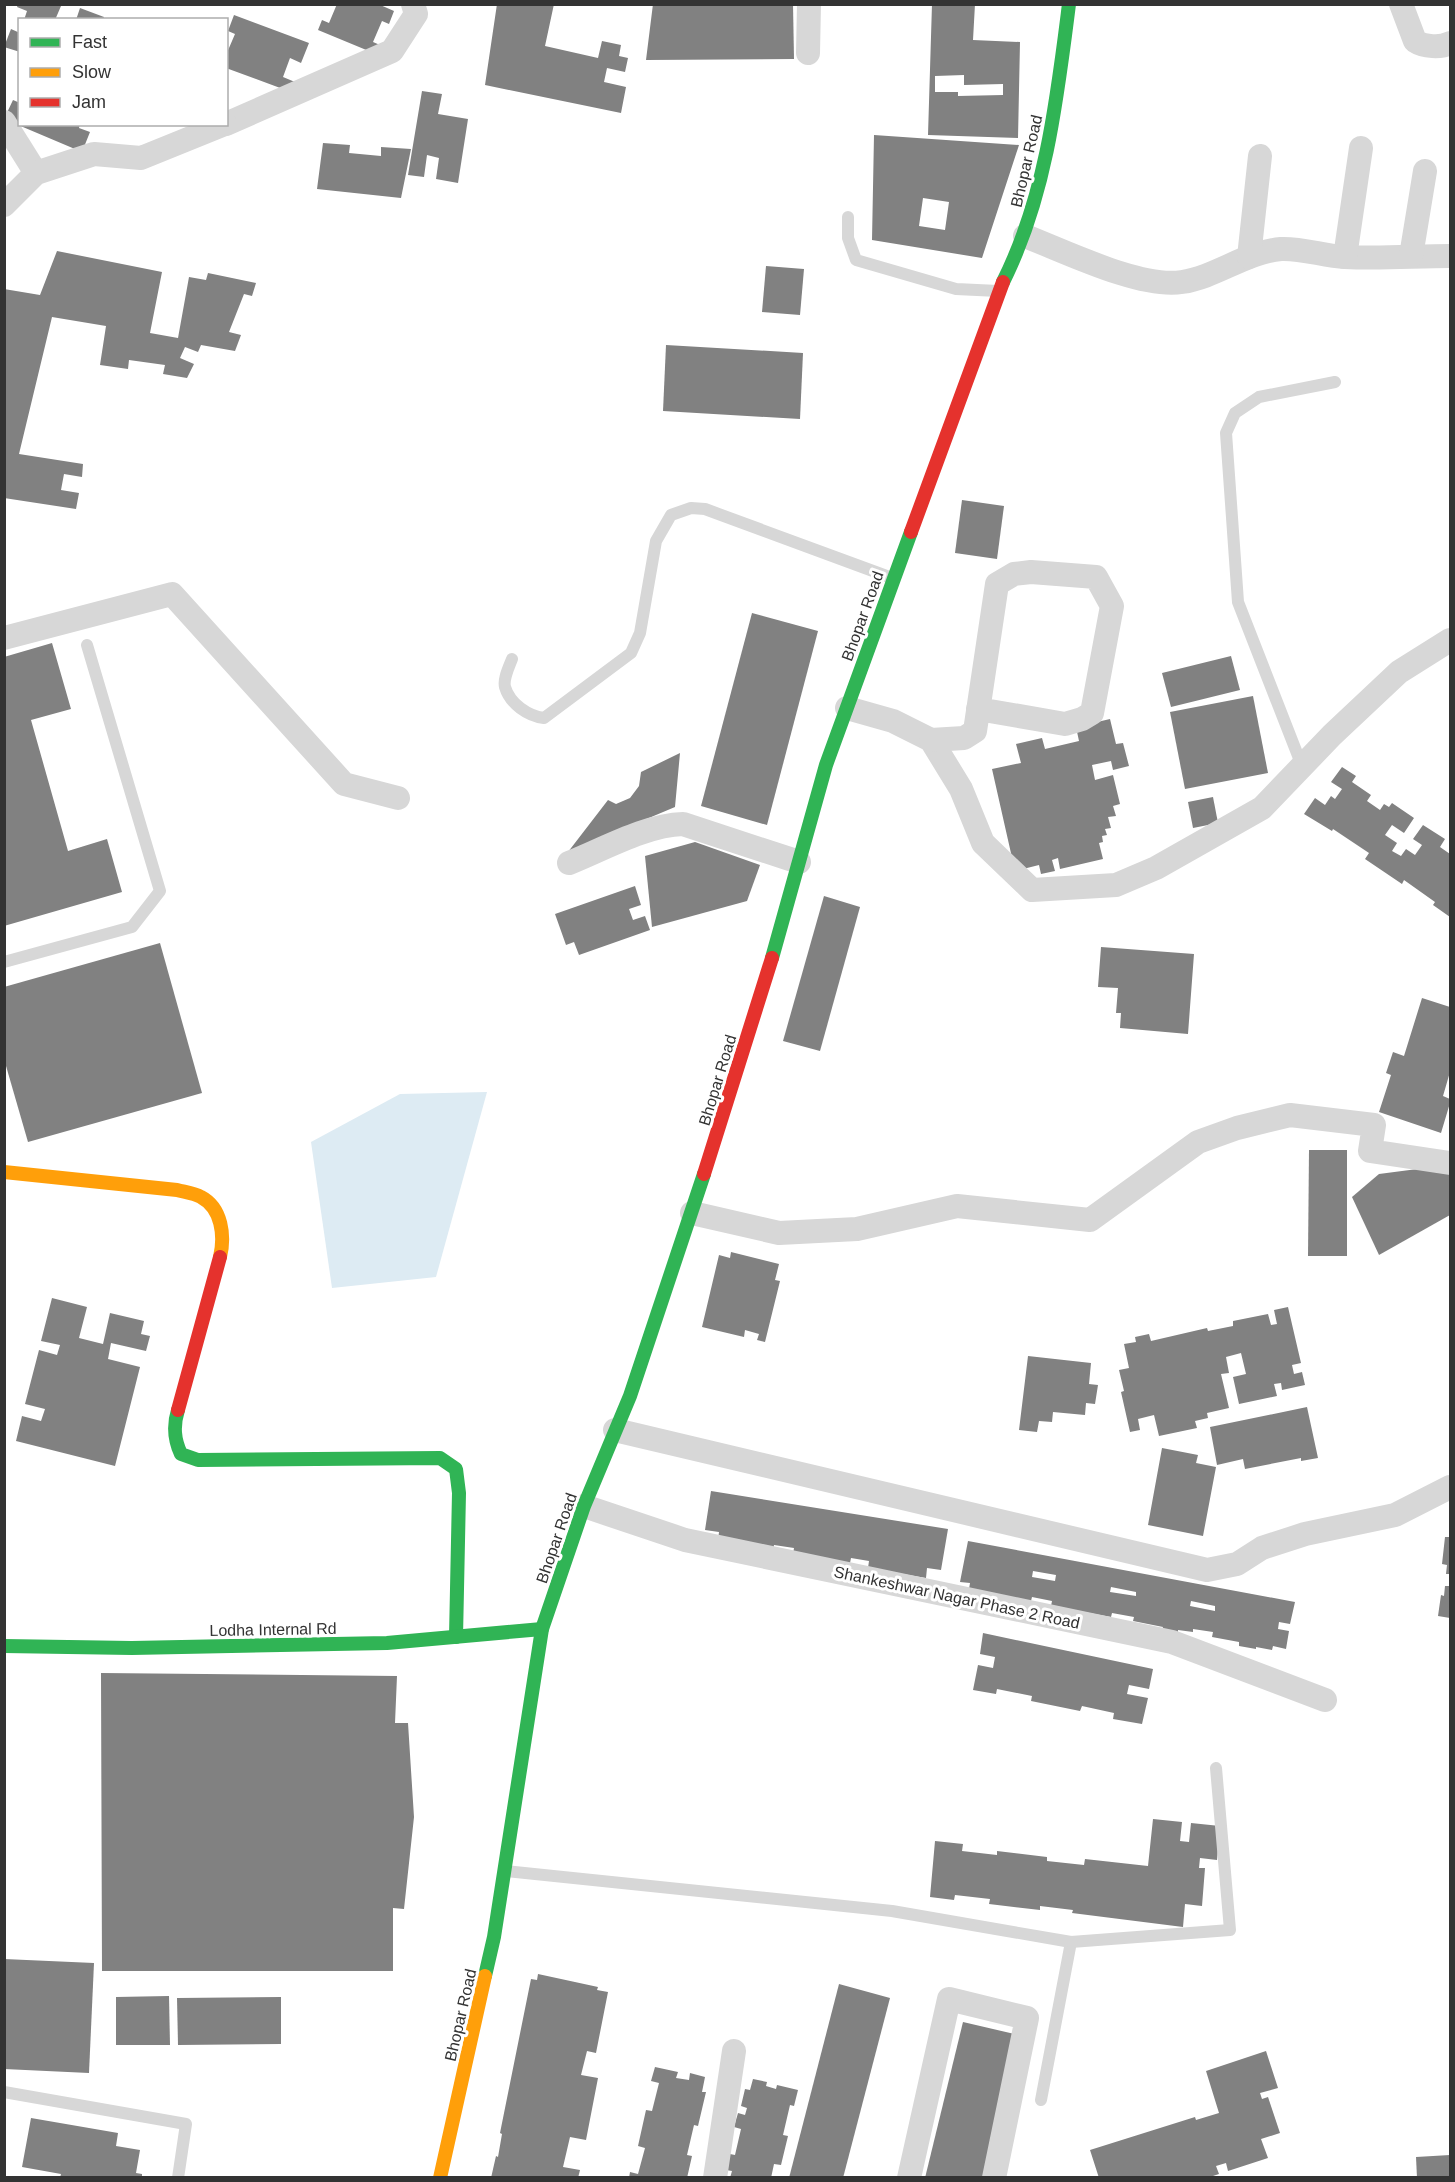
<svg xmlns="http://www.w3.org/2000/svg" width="1455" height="2182" font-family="Helvetica,sans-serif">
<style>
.water{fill:#ddebf3}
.building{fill:#818181;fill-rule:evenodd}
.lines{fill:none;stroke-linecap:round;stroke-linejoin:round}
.lane{stroke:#d7d7d7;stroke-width:12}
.street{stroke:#d7d7d7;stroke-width:24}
.fast{stroke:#30b455;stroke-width:14}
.slow{stroke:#ff9f0a;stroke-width:14}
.jam{stroke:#e5322d;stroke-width:14}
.labels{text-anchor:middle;stroke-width:6;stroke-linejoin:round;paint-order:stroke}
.street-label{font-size:16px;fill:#333;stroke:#fff}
</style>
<rect width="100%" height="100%" fill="#fff"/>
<path class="water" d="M487,1092L436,1277L332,1288L311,1142L400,1094Z"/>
<g class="building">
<path d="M18,4H58L61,6L55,20H24L27,11L17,7Z"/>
<path d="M337,4H378L394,11L389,24L382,21L373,42L380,45L376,54L318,30L322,20L329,23Z"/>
<path d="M497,4H554L545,46L598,58L602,41L621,45L619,56L628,58L625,72L607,68L604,82L626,87L621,113L485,85Z"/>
<path d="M653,4H793L794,59L646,60Z"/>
<path d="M932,4H975L973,40L1020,42L1018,138L928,135ZM964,75V85L1003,84V95L958,96V92H935V76Z"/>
<path d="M80,8L104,17L103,20H76Z"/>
<path d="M234,15L309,43L301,63L290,58L283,77L295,82L291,92L226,68V55L235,34L228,31Z"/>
<path d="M11,29L20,33V52L4,47Z"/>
<path d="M422,91L442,94L438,114L468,119L458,183L436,179L439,158L427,155L424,177L408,175Z"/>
<path d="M13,100L20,103V124H80L79,128L90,132L82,152L4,119Z"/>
<path d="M874,135L1019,145L982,258L872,240ZM923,198L949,202L945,230L919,226Z"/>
<path d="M323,143L350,145L349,153L381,156V147L411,149L401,198L317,189Z"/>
<path d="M57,251L162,272L150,333L178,338L189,277L206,280L208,273L256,283L252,296L244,294L229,332L241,335L235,351L201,345L198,352L185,347L180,358L194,364L187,378L163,374L165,365L129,360L128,369L100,365L106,326L52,317L19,454L83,464L82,477L64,474L61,490L79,493L76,509L4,498V289L40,295Z"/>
<path d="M766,266L804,269L800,315L762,312Z"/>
<path d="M666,345L803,353L800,419L663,411Z"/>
<path d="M962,500L1004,506L997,559L955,553Z"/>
<path d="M752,613L818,631L767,825L701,806Z"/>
<path d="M52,643L71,709L31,720L68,851L107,839L122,892L4,926V657Z"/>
<path d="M1231,656L1240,690L1171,707L1162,673Z"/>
<path d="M1253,696L1268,773L1185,789L1170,712Z"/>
<path d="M1110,719L1116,744L1123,743L1129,766L1113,770L1111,761L1092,765L1095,780L1113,775L1120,804L1113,806L1116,816L1108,817L1111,828L1105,829L1107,835L1102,836L1103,842L1099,843L1103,859L1060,869L1058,858L1052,860L1055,871L1041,874L1039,865L1015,871L992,769L1021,763L1016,744L1042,738L1045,749L1079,741L1076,727Z"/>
<path d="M680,753L675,807L568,852L608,800L616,804L630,798L639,786L641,772Z"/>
<path d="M1342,767L1356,776L1352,782L1371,795L1367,801L1380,810L1384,804L1389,807L1392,803L1414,818L1404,833L1392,825L1385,835L1397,843L1392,851L1401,856L1406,849L1415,855L1422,845L1413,839L1423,825L1445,839L1440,847L1450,854V917L1433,905L1435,902L1404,880L1402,884L1365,859L1369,853L1333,829L1332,831L1304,814L1315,798L1325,805L1331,796L1335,799L1342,789L1331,782Z"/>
<path d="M1213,797L1218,823L1193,828L1188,802Z"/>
<path d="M695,842L760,865L747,901L652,927L645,856Z"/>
<path d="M635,886L641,905L629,909L633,920L645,916L650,930L579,955L574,942L566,945L555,914Z"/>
<path d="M824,896L860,907L820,1051L783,1041Z"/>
<path d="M160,943L202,1093L28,1142L4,1059V987Z"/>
<path d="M1101,947L1194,954L1188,1034L1120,1028L1121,1013H1116L1118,988L1098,987Z"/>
<path d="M1422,998L1450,1007V1072L1443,1096L1450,1099V1103L1441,1133L1379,1112L1391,1075L1386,1073L1393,1052L1404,1056Z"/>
<path d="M1309,1150H1347V1256H1308Z"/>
<path d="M1448,1165L1450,1170V1215L1379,1255L1352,1197L1379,1174Z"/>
<path d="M731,1252L779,1264L775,1280L780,1281L765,1342L757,1340L759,1334L745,1330L744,1337L702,1327L719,1255L730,1258Z"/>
<path d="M52,1298L87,1307L79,1338L103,1344L110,1313L144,1321L141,1334L150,1336L146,1351L111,1343L108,1359L140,1367L115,1466L16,1441L22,1416L41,1421L45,1409L25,1404L39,1350L57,1355L60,1345L41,1341Z"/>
<path d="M1288,1307L1301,1363L1292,1365L1294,1374L1302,1372L1305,1385L1282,1390L1281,1383L1274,1384L1277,1396L1239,1404L1233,1377L1246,1374L1241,1353L1226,1357L1229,1373L1221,1374L1229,1408L1207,1413L1208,1418L1195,1421L1197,1428L1159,1436L1154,1415L1138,1419L1140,1430L1130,1432L1121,1392L1124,1391L1119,1370L1129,1368L1124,1344L1136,1342L1135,1337L1149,1334L1151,1341L1207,1328L1208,1331L1233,1326V1321L1268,1314L1271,1325L1277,1324L1274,1310Z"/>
<path d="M1028,1356L1091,1363L1089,1384L1098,1385L1095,1404L1086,1403L1085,1415L1053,1412L1052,1422L1039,1421L1037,1432L1019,1430Z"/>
<path d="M1307,1407L1318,1458L1301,1461V1458L1245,1469L1243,1459L1217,1465L1210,1427Z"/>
<path d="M1162,1448L1198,1455L1196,1463L1216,1467L1203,1536L1148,1525Z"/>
<path d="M711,1491L948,1529L941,1570L927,1568L926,1578L868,1568L869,1561L851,1558L850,1563L793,1554L794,1548L774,1545L773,1551L718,1540L719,1532L705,1530Z"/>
<path d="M1445,1537H1450V1574H1446L1447,1565L1442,1564Z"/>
<path d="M968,1541L1295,1602L1290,1624L1279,1622L1278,1629L1289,1631L1286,1649L1273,1646L1272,1650L1256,1647V1649L1239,1646V1642L1212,1637L1213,1632L1193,1629V1632L1178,1630V1633L1162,1630L1163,1627L1133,1621L1134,1617L1112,1613L1111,1617L1051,1606L1052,1601L1032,1597L1031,1601L969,1589L970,1583L960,1582ZM1033,1571L1056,1575L1055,1581L1032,1577ZM1111,1587L1136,1592V1596L1110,1592ZM1191,1601L1215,1606V1611L1190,1606Z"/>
<path d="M1445,1586H1450V1618L1438,1616L1441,1595L1444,1596Z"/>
<path d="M983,1633L1153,1669L1149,1689L1129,1685L1127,1694L1148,1698L1142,1724L1113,1719L1114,1713L1082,1706L1080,1711L1031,1701L1032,1696L997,1689L996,1694L973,1690L978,1665L993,1668L995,1657L980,1654Z"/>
<path d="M101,1673L397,1676L395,1723H408L414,1817L404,1909L393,1908V1971H102Z"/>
<path d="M1153,1819L1182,1822L1180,1841L1189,1842L1191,1823L1220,1826L1217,1860L1200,1858L1199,1868H1205L1202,1906L1185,1904L1183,1927L1072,1913L1073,1910L1040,1906V1910L989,1904L990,1899L955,1895L954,1900L930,1897L935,1841L963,1844L962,1851L997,1855V1851L1047,1857V1861L1084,1865L1085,1859L1148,1866Z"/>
<path d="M4,1959L94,1963L89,2073L4,2069Z"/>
<path d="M538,1974L598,1987L597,1990L608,1992L596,2053L587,2051L581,2075L598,2078L586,2140L570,2137L563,2167L580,2170L578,2178H491L496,2156L498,2157L502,2134L500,2133L531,1979L537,1980Z"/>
<path d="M839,1984L890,1998L843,2178H789Z"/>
<path d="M169,1996L170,2045H116V1997Z"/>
<path d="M281,1997V2044L178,2045L177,1998Z"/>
<path d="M963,2022L1023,2036L989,2178H925Z"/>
<path d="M1266,2051L1278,2088L1260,2093L1262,2099L1268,2097L1280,2133L1261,2139L1268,2158L1228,2171L1226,2163L1216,2166L1219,2174L1207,2178H1099L1090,2150L1195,2117L1196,2120L1219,2113L1206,2071Z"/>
<path d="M655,2067L678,2072L676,2078L689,2080L690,2073L705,2077L702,2092H706L698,2126L694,2125L687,2155L692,2156L687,2178H629L630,2172L638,2174L645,2148L638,2146L646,2110L652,2111L659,2083L651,2081Z"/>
<path d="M753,2079L767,2082L766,2086L776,2089L777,2085L798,2090L794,2106L790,2105L783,2135L788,2136L781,2165L774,2164L771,2178H730L732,2171L726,2170L730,2154L735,2155L741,2129L734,2127L738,2113L745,2115L747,2108L741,2106L745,2089L750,2090Z"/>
<path d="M31,2118L118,2133L116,2146L140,2150L136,2173L142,2174V2178H60L61,2174L22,2167Z"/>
<path d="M1450,2155V2178H1417L1416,2157Z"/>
</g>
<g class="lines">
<g class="lane">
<path d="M848,217V238L856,260L956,289L998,291"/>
<path d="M512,659C509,667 503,679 505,687C510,704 528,716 544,718L631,653L640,633L656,541L671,515L691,508L705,509L892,578"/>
<path d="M1302,766L1238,602L1226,433L1235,413L1259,397L1335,382"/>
<path d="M4,962L132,927L160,891L87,645"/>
<path d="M506,1871L892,1911L1071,1942L1041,2100"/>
<path d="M1071,1942L1230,1930L1216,1768"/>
<path d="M4,2092L186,2124L178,2178"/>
</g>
<g class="street">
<path d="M1401,4L1415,41C1424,47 1441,48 1450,43"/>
<path d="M808,53L809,4"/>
<path d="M4,122L36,173"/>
<path d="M226,124L392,51L416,14L413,4"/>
<path d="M4,205L36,173L94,154L141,158L225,124"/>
<path d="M1025,236C1064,251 1141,289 1182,282C1216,277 1246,252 1281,249C1302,248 1324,256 1345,257C1380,259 1416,256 1450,256"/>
<path d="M1411,256L1425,171"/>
<path d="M1249,257L1260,156"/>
<path d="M1345,257L1361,148"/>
<path d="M4,638L172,594L344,784L398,798"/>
<path d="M847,708L893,721L931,740L961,789L983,843L1032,890L1116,885L1156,868L1262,808L1332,735L1399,672L1450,640"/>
<path d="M931,740L964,738L975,731L997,584L1014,574L1031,572L1096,577L1112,606L1092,713L1082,719L1065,724L978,709"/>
<path d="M569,863C604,849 646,825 683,824L799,862"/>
<path d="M692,1213L779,1233L857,1229L957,1206L1090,1220L1198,1142L1237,1128L1290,1115L1374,1125L1370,1151L1450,1163"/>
<path d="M615,1430L1207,1570L1237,1564L1262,1548L1305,1534L1395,1515L1450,1487"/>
<path d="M584,1506L685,1540L1172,1642L1325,1700"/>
<path d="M715,2178L734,2051"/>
<path d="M909,2178L949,1999L1027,2018L994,2178"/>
</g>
<g class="fast">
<path d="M1003,282C1046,196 1057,99 1069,4"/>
<path d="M772,958L826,765L911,532"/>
<path d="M178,1410C173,1426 174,1439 181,1454L198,1460L440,1458L456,1469L459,1493L456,1637"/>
<path d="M4,1646L132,1648L387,1643L542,1629"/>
<path d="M485,1976L494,1937L542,1629L584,1506L630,1396L704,1174"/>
</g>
<g class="slow">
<path d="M4,1172L177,1190C184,1192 194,1193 201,1197C222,1208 225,1236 220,1257"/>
<path d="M440,2178L485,1976"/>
</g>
<g class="jam">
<path d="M911,532L1003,282"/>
<path d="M704,1174L772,958"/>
<path d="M178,1410L220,1257"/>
</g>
</g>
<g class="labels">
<g class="street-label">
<text transform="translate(1026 161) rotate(-77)" y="6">Bhopar Road</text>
<text transform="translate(862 616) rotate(-70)" y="6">Bhopar Road</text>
<text transform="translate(717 1080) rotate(-73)" y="6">Bhopar Road</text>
<text transform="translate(556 1538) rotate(-71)" y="6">Bhopar Road</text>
<text transform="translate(957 1597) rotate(12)" y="6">Shankeshwar Nagar Phase 2 Road</text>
<text transform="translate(273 1629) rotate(-1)" y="6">Lodha Internal Rd</text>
<text transform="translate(460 2015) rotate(-77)" y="6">Bhopar Road</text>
</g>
</g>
<rect width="1455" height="2182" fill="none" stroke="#333333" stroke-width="12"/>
<rect x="18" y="18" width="210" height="108" fill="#ffffff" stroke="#adadad" stroke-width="1.5"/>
<rect x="30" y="38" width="30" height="9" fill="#30b455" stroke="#adadad" stroke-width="1.5"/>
<text x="72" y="48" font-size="18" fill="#333333">Fast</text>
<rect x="30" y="68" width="30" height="9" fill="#ff9f0a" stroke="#adadad" stroke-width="1.5"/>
<text x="72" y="78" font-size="18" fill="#333333">Slow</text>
<rect x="30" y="98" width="30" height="9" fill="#e5322d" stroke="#adadad" stroke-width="1.5"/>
<text x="72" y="108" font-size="18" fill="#333333">Jam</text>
</svg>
